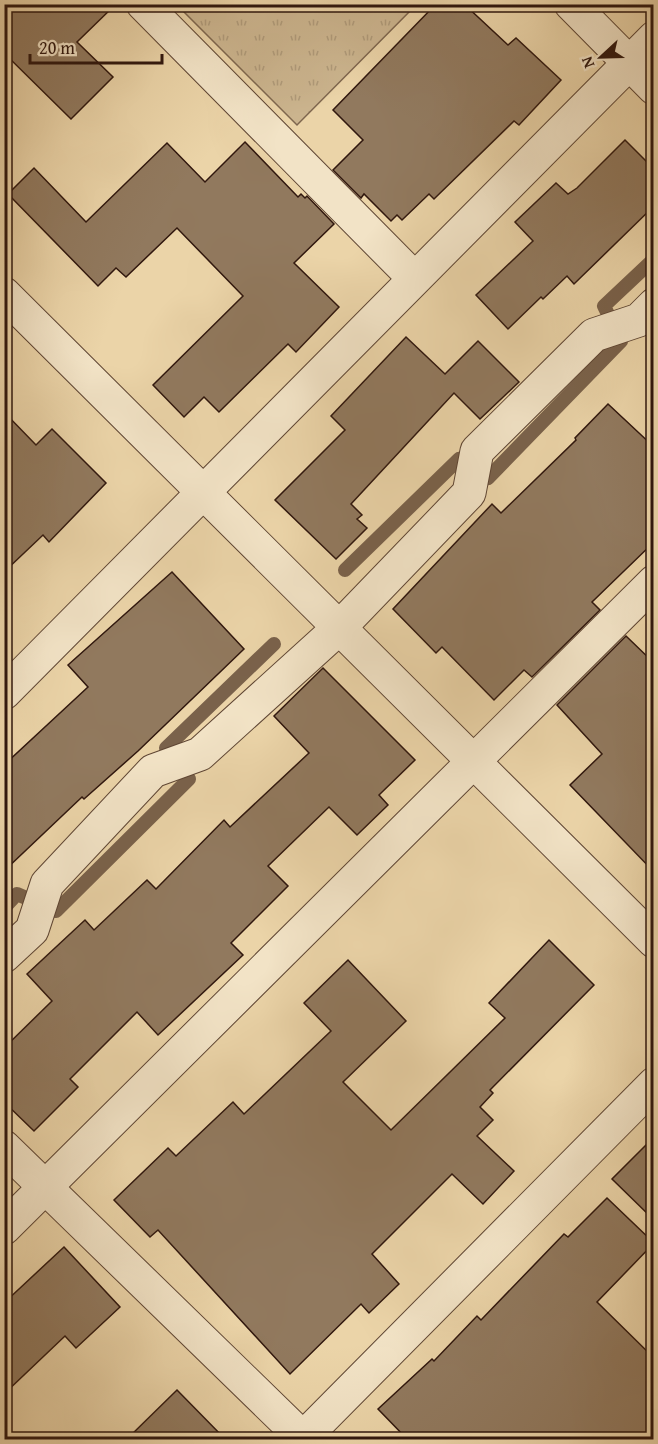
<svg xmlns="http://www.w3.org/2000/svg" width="658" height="1444" font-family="'Gentium Book Plus',serif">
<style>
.grass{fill:url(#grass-tufts);stroke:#7e664e;stroke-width:1.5}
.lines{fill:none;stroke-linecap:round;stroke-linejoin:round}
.stream{stroke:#7a624b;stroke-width:14}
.building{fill:#91795e;stroke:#30170e;stroke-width:1.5}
.street-casing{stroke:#5f4634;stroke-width:35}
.street{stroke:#f2e3c6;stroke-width:33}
</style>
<defs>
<pattern id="grass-tufts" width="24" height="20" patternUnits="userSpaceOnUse" patternTransform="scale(1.5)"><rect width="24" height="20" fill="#cbb48e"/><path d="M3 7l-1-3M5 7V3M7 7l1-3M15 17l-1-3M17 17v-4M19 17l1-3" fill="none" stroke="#af9a79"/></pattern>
</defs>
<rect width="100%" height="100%" fill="#ebd4a8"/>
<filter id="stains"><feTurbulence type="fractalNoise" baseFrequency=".00333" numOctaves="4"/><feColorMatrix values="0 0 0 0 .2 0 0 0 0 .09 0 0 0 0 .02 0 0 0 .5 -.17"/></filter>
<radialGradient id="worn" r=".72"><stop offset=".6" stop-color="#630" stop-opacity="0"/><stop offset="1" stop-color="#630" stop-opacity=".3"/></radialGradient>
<path class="grass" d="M177,5H416L297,125Z"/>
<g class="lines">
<g class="stream">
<path d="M345,570L459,459L488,478L621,341L604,306L654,259"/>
<path d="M4,908L17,894L56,911L189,779L166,748L274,644"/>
</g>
</g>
<g class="building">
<path d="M4,4H116L77,42L113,77L71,119L4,53Z"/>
<path d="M436,4H464L508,45L516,38L561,80L519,125L514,121L434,199L429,194L402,220L397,215L391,221L364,194L361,198L333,170L363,140L333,110Z"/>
<path d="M625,140L654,169V206L574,284L567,276L543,299L541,297L508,329L476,295L533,241L515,222L556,183L568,194L577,188Z"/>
<path d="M245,142L298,197L301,194L305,198L307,196L334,224L294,263L339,307L296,352L288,344L219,412L204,397L184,417L153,385L243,296L177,228L126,277L116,268L98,286L8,194L34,168L86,222L167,143L205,182Z"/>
<path d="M406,337L445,374L478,341L519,382L480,419L454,393L351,504L362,515L357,519L367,528L336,559L275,500L345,430L331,416Z"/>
<path d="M608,404L654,447V542L592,602L600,610L532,677L524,670L494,700L442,647L436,653L393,609L492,504L501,513L576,440L575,438Z"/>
<path d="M4,412L36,445L52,429L106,483L49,542L43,535L4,572Z"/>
<path d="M172,572L244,649L138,751L84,799L82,797L4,871V765L88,687L68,665Z"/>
<path d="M626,636L654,663V872L570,785L602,754L557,705Z"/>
<path d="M323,668L415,760L379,795L388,805L357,835L329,807L268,866L288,886L231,943L243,955L158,1035L137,1012L70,1079L78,1087L34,1131L4,1102V1048L52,1001L27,974L85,920L94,930L147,880L156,889L224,820L230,827L309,753L274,716Z"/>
<path d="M549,940L594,985L490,1090L493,1093L480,1107L493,1120L477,1136L514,1171L483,1204L452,1174L372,1254L399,1284L369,1313L361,1304L290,1374L158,1230L150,1237L114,1200L168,1148L176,1156L233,1102L244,1114L331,1031L304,1003L348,960L406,1021L343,1082L391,1130L505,1018L489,1003Z"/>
<path d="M654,1137V1220L612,1179Z"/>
<path d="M607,1198L654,1243L597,1302L654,1358V1440H408L378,1409L432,1359L434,1361L477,1316L481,1320L564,1234L568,1237Z"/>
<path d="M64,1247L120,1307L76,1348L65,1336L4,1394V1303Z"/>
<path d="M177,1390L226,1440H126Z"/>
</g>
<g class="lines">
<g class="street-casing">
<g id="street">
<path d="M143,4L414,278"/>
<path d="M571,4L654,88"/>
<path d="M4,294L654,941"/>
<path d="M4,693L654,38"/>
<path d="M4,956L32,930L47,884L153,771L200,754L339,628L469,493L477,451L594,335L639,320L654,305"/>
<path d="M4,1147L305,1440"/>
<path d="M4,1228L654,582"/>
<path d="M301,1440L654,1084"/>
</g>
</g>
<use href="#street" class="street"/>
</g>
<rect width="658" height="1444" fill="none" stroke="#ebd4a8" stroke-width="24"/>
<rect x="6" y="6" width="646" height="1432" fill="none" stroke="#30170e" stroke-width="3"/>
<rect x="12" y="12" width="634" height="1420" fill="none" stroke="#30170e" stroke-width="1.5"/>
<g transform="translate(601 57) rotate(248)" stroke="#f2e3c6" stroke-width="4.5" paint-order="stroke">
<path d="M0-4.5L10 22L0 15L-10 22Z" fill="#30170e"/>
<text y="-9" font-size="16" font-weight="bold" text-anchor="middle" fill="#30170e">N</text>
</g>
<path d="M30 54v9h132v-9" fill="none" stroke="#30170e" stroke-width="3"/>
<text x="39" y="54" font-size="18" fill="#30170e" stroke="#f2e3c6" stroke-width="4.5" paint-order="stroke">20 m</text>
<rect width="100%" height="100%" filter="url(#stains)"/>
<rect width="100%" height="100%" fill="url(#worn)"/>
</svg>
